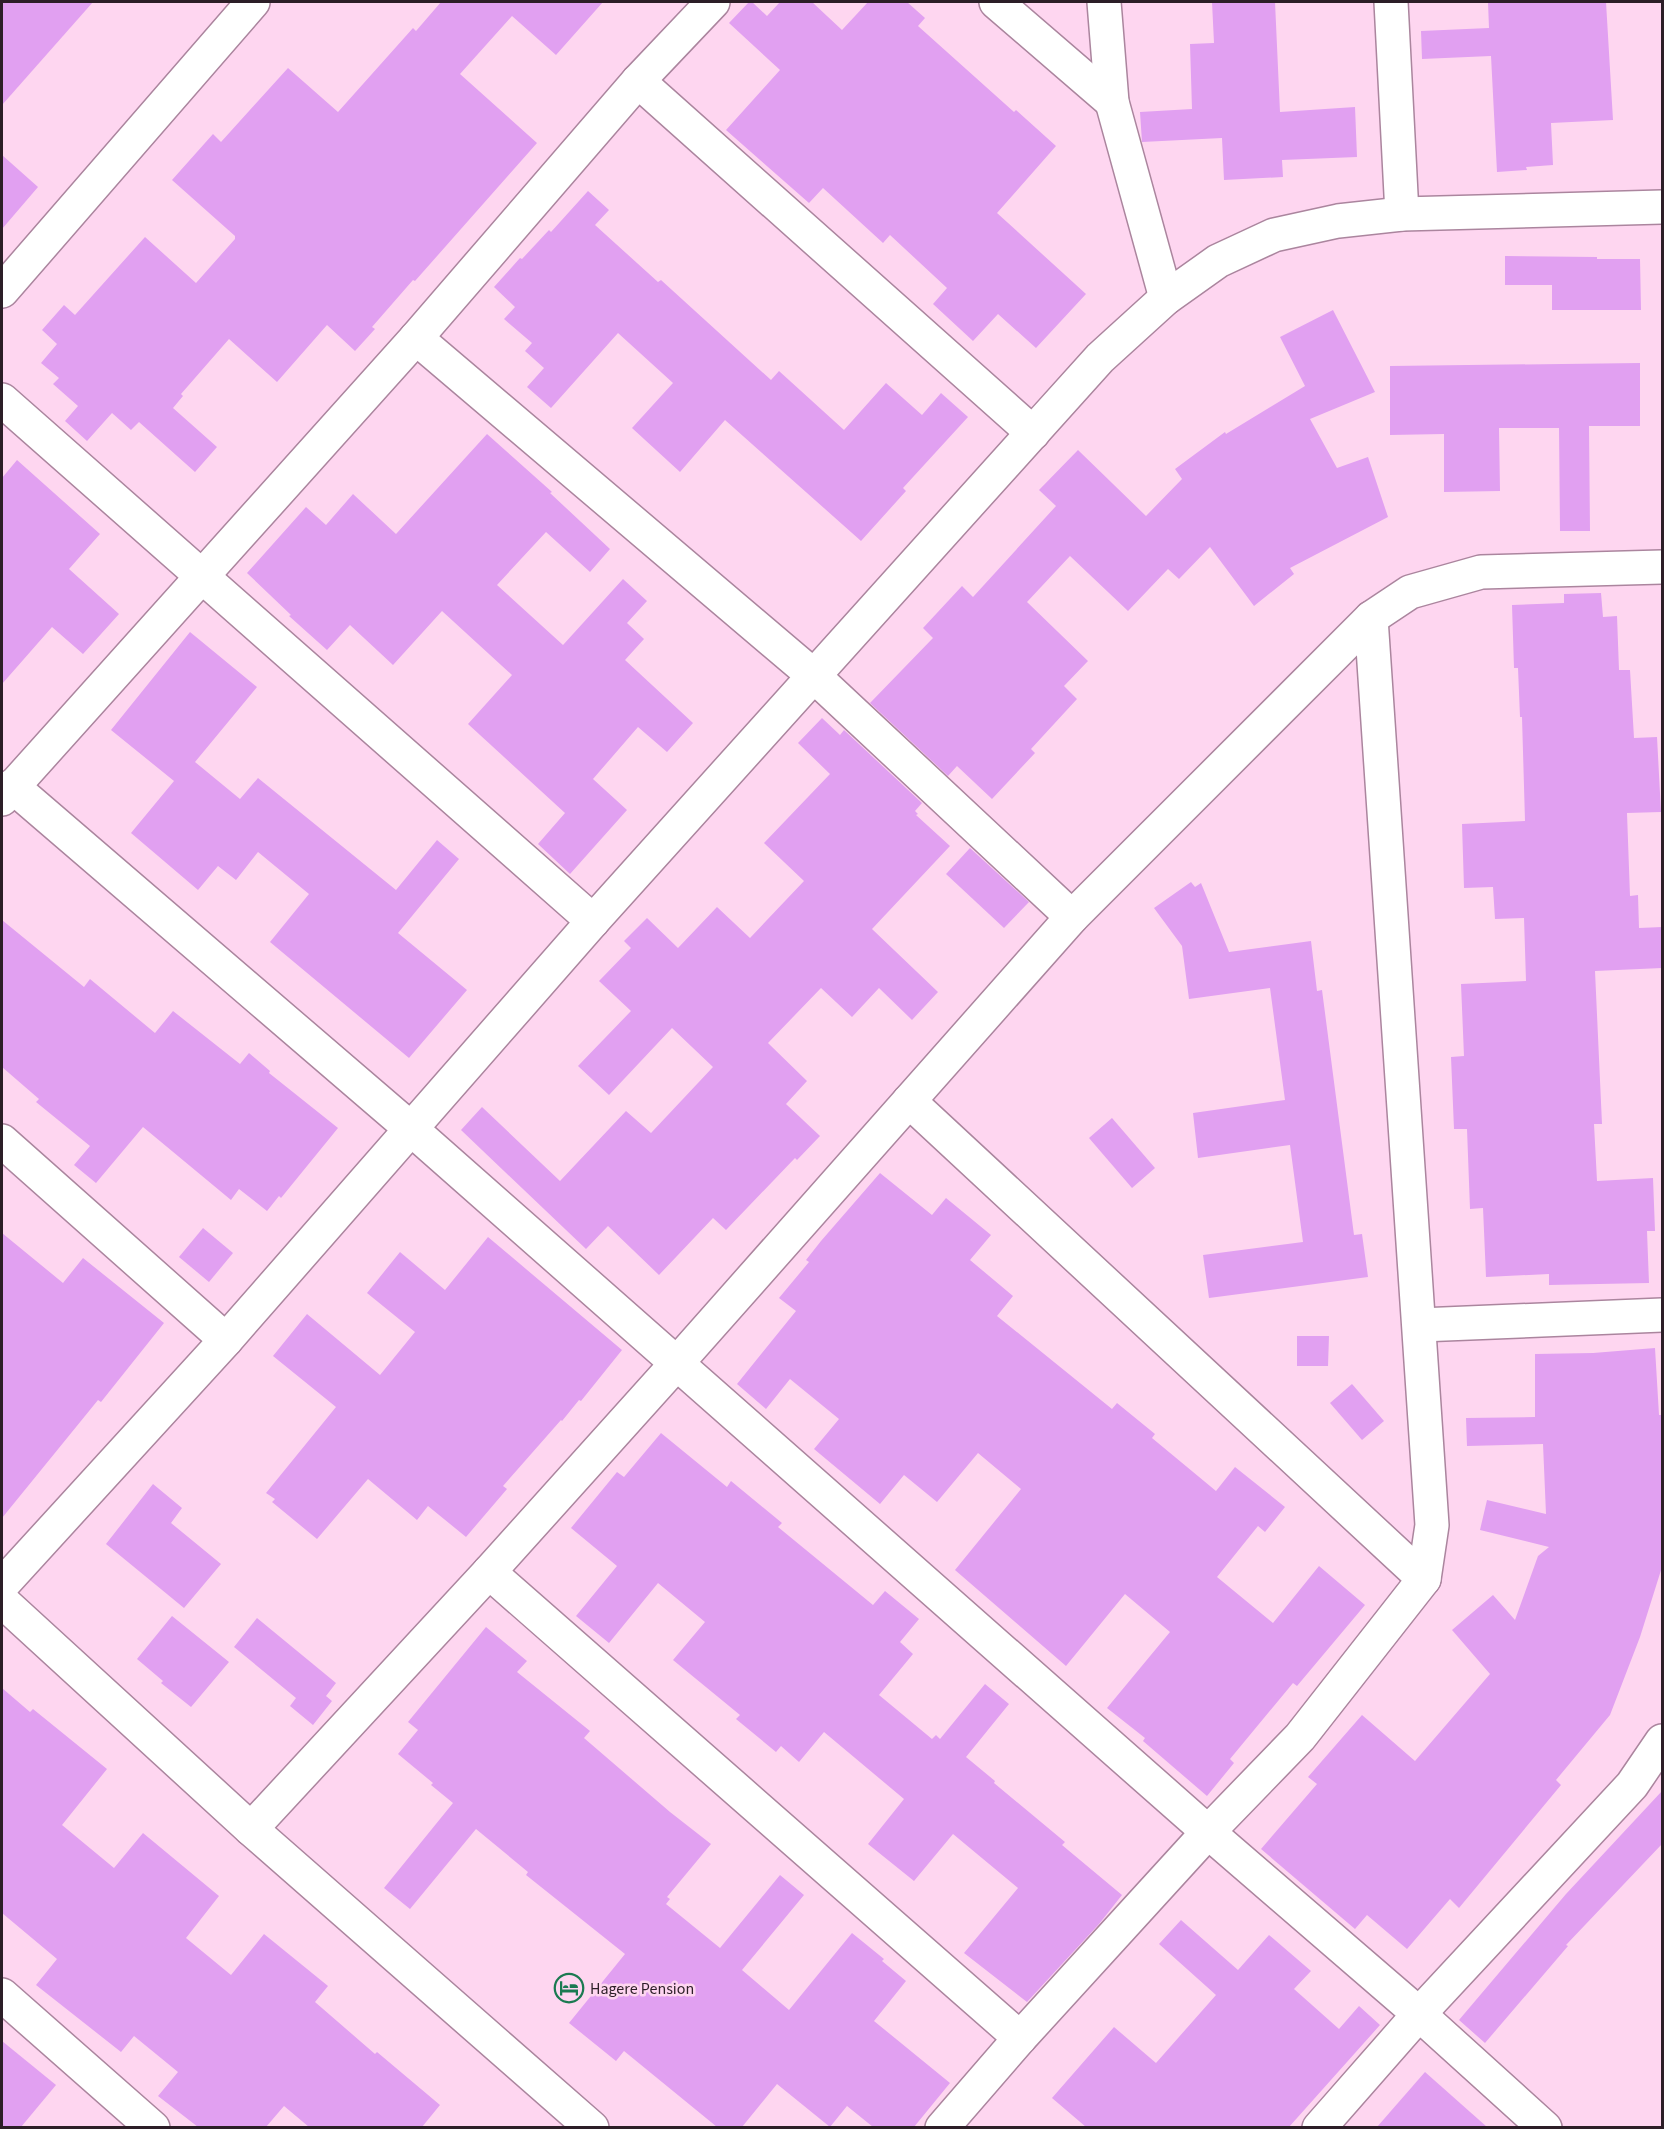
<svg xmlns="http://www.w3.org/2000/svg" width="1664" height="2129" font-family="'Source Sans 3',sans-serif">
<style>
.building{fill:#e1a0f1}
.lines{fill:none;stroke-linecap:round;stroke-linejoin:round}
.street-casing{stroke:#ab859e;stroke-width:36}
.secondary-casing{stroke:#ab859e;stroke-width:36}
.street{stroke:#fff;stroke-width:33}
.secondary{stroke:#fff;stroke-width:33}
.labels{text-anchor:middle;stroke-width:5;stroke-linejoin:round;paint-order:stroke}
.poi-label{font-size:16px;fill:#2c1e27;stroke:#fed6f0;text-anchor:start}
</style>
<rect width="100%" height="100%" fill="#fed6f0"/>
<g class="building">
<path d="M2,2H93L2,105Z"/>
<path d="M441,2H603L556,55L512,16L460,74L537,143L415,281L413,280L372,327L375,329L355,351L327,325L277,382L229,339L181,394L183,396L173,408L217,447L195,472L139,422L131,430L112,413L87,441L65,421L78,406L53,384L59,378L41,363L57,344L42,330L64,305L75,315L145,237L196,283L235,239V236L172,180L213,134L221,142L288,68L338,112L413,28L416,31Z"/>
<path d="M749,2H752L767,16L780,2H812L842,30L868,2H907L925,18L918,26L1014,112L1016,110L1056,146L997,213L1086,294L1036,348L998,314L973,341L933,304L947,288L890,235L883,243L823,188L809,203L726,130L780,70L729,23Z"/>
<path d="M1212,2H1275L1280,112L1355,107L1357,157L1282,160L1283,177L1224,180L1222,138L1142,142L1140,112L1192,109L1190,44L1214,43Z"/>
<path d="M1488,2H1606L1613,120L1551,123L1553,165L1526,167L1527,170L1497,172L1491,56L1422,59L1421,31L1489,28Z"/>
<path d="M2,155L38,187L2,229Z"/>
<path d="M588,191L609,210L595,225L658,282L661,280L771,380L779,371L844,430L886,383L922,415L941,393L968,417L903,488L906,491L861,541L725,420L680,472L632,428L673,383L618,333L551,408L527,387L544,368L525,351L532,343L504,319L515,307L494,287L520,258L522,259L549,230L551,232Z"/>
<path d="M1505,256L1597,257V259H1640L1641,310H1552V285H1505Z"/>
<path d="M1333,310L1375,392L1310,419L1337,468L1368,457L1388,517L1290,568L1294,574L1254,606L1210,547L1179,579L1168,569L1128,611L1070,556L1027,602L1088,661L1064,686L1077,699L1031,749L1035,753L992,799L957,766L948,776L870,703L933,638L923,628L962,586L973,597L1056,506L1039,490L1078,450L1146,516L1182,479L1175,469L1225,432L1226,434L1305,386L1280,337Z"/>
<path d="M1640,363V426H1589L1590,531H1560L1559,428H1499L1500,491L1444,492V434L1390,435V366Z"/>
<path d="M487,434L552,492L550,493L610,549L590,572L546,532L497,585L563,645L623,579L647,601L627,623L644,639L625,660L693,723L667,752L638,727L593,779L627,810L570,874L538,844L565,813L468,724L512,675L442,611L393,665L350,625L327,650L289,616L291,615L247,573L306,507L326,525L353,494L396,534Z"/>
<path d="M17,460L100,534L69,569L119,614L83,654L52,627L2,684V478Z"/>
<path d="M1601,593L1603,617L1617,616L1619,670H1630L1634,738L1657,737L1661,812L1627,813L1630,896L1638,895L1639,928L1662,927V968L1595,971L1602,1124H1594L1597,1181L1653,1178L1655,1231H1647L1649,1283L1549,1285V1274L1486,1277L1483,1208L1470,1209L1467,1129H1454L1451,1057L1464,1056L1461,984L1526,981L1524,918L1495,919L1493,887L1464,888L1462,824L1525,821L1522,717H1520L1518,668H1514L1512,605L1564,603V594Z"/>
<path d="M190,632L257,687L195,762L240,799L258,778L396,890L437,840L459,859L398,933L467,990L409,1058L270,942L309,894L258,852L236,880L218,866L198,890L131,833L174,781L111,730Z"/>
<path d="M822,718L840,735L844,730L922,803L915,811L918,814L916,815L950,846L872,929L938,992L912,1020L879,988L852,1017L821,988L768,1043L807,1081L786,1104L820,1136L797,1160L795,1158L726,1230L713,1218L659,1275L608,1226L586,1249L461,1130L482,1107L560,1181L626,1111L651,1133L713,1067L672,1028L609,1095L578,1066L631,1011L599,981L631,948L624,941L647,918L678,948L717,907L750,938L804,881L764,843L830,774L798,743Z"/>
<path d="M970,848L1029,902L1004,928L946,874Z"/>
<path d="M1191,882L1195,887L1201,883L1229,952L1311,941L1317,991L1322,990L1354,1235L1362,1234L1368,1277L1209,1298L1203,1255L1303,1242L1290,1145L1198,1158L1193,1113L1285,1100L1270,988L1189,999L1182,946L1154,908Z"/>
<path d="M2,920L84,987L90,979L155,1033L173,1011L240,1064L249,1053L270,1071L269,1073L338,1128L281,1198L279,1196L267,1211L239,1189L231,1200L143,1127L96,1183L74,1165L90,1146L36,1102L39,1099L2,1067Z"/>
<path d="M1112,1118L1155,1168L1132,1188L1089,1138Z"/>
<path d="M880,1173L932,1215L946,1198L991,1235L970,1260L1013,1296L997,1316L1112,1409L1117,1403L1155,1434L1152,1438L1216,1491L1235,1467L1285,1507L1265,1532L1258,1526L1217,1577L1273,1623L1319,1566L1365,1605L1297,1686L1293,1683L1230,1759L1234,1763L1207,1796L1143,1741L1145,1738L1107,1708L1170,1632L1125,1594L1066,1666L955,1570L1021,1489L978,1453L937,1502L904,1475L880,1504L814,1449L839,1419L790,1379L766,1409L737,1384L796,1311L779,1298L809,1262L806,1260L821,1241Z"/>
<path d="M203,1228L233,1253L209,1282L179,1257Z"/>
<path d="M2,1233L63,1283L83,1258L164,1323L101,1402L98,1400L2,1518Z"/>
<path d="M488,1237L622,1350L581,1401L579,1400L562,1421L561,1420L503,1486L507,1489L466,1537L428,1506L417,1520L368,1479L317,1539L272,1502L275,1499L266,1493L336,1407L273,1356L307,1314L380,1375L415,1332L367,1293L400,1252L445,1290Z"/>
<path d="M1297,1336H1329L1328,1366H1297Z"/>
<path d="M1655,1348L1659,1415H1662V1567L1640,1637L1610,1715L1556,1780L1561,1785L1459,1908L1450,1899L1407,1949L1367,1915L1355,1929L1261,1849L1317,1784L1308,1777L1362,1715L1415,1761L1490,1674L1452,1630L1493,1595L1515,1620L1538,1556L1549,1547L1480,1530L1487,1500L1546,1514L1543,1444L1467,1446L1466,1418L1535,1417V1354L1593,1353Z"/>
<path d="M1352,1384L1384,1421L1362,1440L1330,1403Z"/>
<path d="M661,1433L727,1487L731,1481L782,1523L778,1527L873,1605L885,1591L919,1619L900,1642L913,1654L879,1695L932,1739L936,1735L940,1739L985,1684L1009,1704L966,1757L995,1781L994,1783L1065,1842L1062,1845L1122,1895L1099,1924L1027,2002L964,1953L1018,1888L953,1834L914,1881L868,1844L904,1799L824,1732L799,1762L781,1746L776,1752L736,1719L740,1715L673,1660L705,1622L658,1583L609,1643L576,1616L617,1566L571,1528L617,1472L624,1477Z"/>
<path d="M153,1484L182,1508L171,1523L221,1564L184,1608L106,1544Z"/>
<path d="M172,1616L229,1662L191,1707L161,1683L163,1681L137,1659Z"/>
<path d="M257,1618L336,1683L326,1696L332,1701L313,1725L290,1706L296,1698L234,1647Z"/>
<path d="M486,1627L527,1661L517,1672L590,1731L584,1738L670,1812L711,1844L667,1897L670,1899L666,1904L720,1948L780,1875L804,1895L742,1970L789,2010L852,1933L884,1959L882,1961L906,1981L874,2021L950,2083L914,2127H873L847,2106L830,2127L777,2084L742,2127H717L624,2051L616,2061L569,2023L625,1954L526,1875L528,1872L476,1829L410,1909L384,1888L453,1803L431,1785L433,1783L398,1754L418,1730L408,1722Z"/>
<path d="M2,1688L30,1712L33,1709L107,1769L62,1825L114,1868L143,1833L219,1896L186,1938L231,1975L264,1934L328,1986L315,2002L375,2054L377,2052L440,2105L422,2127H309L284,2106L266,2127H198L158,2096L178,2072L134,2036L121,2052L36,1985L57,1959L2,1913Z"/>
<path d="M1662,1791V1844L1566,1945L1568,1946L1485,2043L1459,2020L1566,1894Z"/>
<path d="M1181,1920L1238,1970L1269,1935L1311,1971L1294,1989L1339,2029L1359,2006L1380,2025L1289,2127H1086L1052,2098L1114,2027L1156,2063L1216,1995L1159,1944Z"/>
<path d="M2,2041L56,2085L21,2127H2Z"/>
<path d="M1425,2072L1487,2127H1377Z"/>
</g>
<g class="lines">
<g class="street-casing">
<g id="street">
<path d="M996,2L1112,102"/>
<path d="M1104,2L1112,102L1166,298"/>
<path d="M1391,2L1402,214"/>
<path d="M638,81L1033,433"/>
<path d="M2,291L253,2"/>
<path d="M416,338L814,676L1072,917"/>
<path d="M2,400L593,921"/>
<path d="M12,786L410,1128L1208,1832L1419,2014L1545,2128"/>
<path d="M2,799L416,338L638,81L713,2"/>
<path d="M909,1101L1424,1579"/>
<path d="M2,1141L226,1340"/>
<path d="M1420,1325L1662,1315"/>
<path d="M489,1572L1020,2038"/>
<path d="M2,1585L226,1340L593,921L1100,358L1166,298L1218,261L1274,235L1338,221L1402,214L1662,207"/>
<path d="M251,1829L489,1572L677,1363L1072,917L1371,618L1410,592L1481,572L1662,567"/>
<path d="M2,1995L153,2128"/>
<path d="M942,2128L1020,2038L1208,1832L1300,1737L1424,1579L1432,1525L1371,618"/>
<path d="M1319,2128L1419,2014L1632,1785L1662,1741"/>
</g>
</g>
<g class="secondary-casing">
<path id="secondary" d="M2,1601L251,1829L592,2128"/>
</g>
<use href="#street" class="street"/>
<use href="#secondary" class="secondary"/>
</g>
<defs>
<g id="hotel-ring" transform="scale(1.5)"><circle r="9.5" fill="#fed6f0" stroke="#1b7a51" stroke-width="1.5"/><path d="M-6-4.5h1.5V1H6V5H4.5V3h-9V5H-6ZM-4 0a1.8 1.8 0 1 1 3.6 0ZM.5 0V-2.5h3Q6-2.5 6 0Z" fill="#1b7a51"/></g>
</defs>
<g fill-rule="evenodd">
<use href="#hotel-ring" x="569" y="1988"/>
</g>
<g class="labels">
<g class="poi-label">
<text x="590" y="1994">Hagere Pension</text>
</g>
</g>
<rect width="1664" height="2129" fill="none" stroke="#2c1e27" stroke-width="6"/>
</svg>
